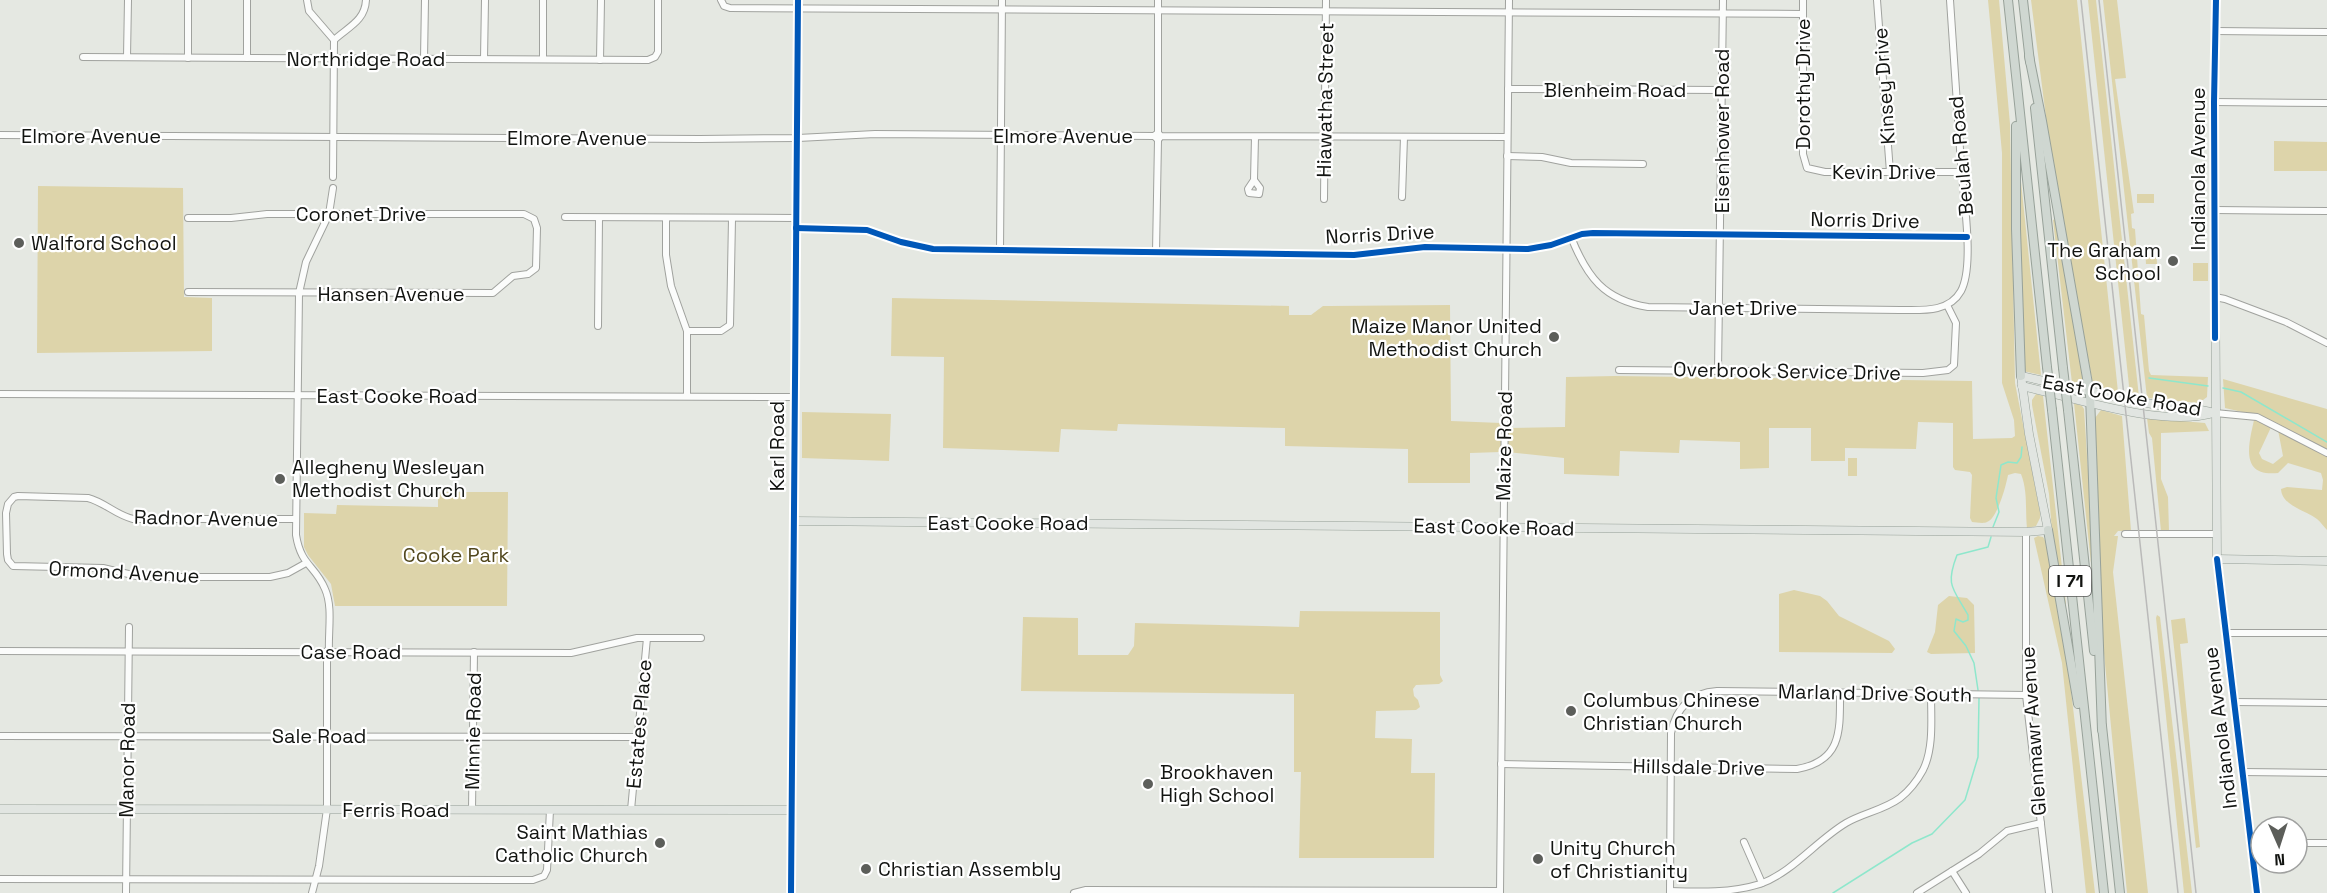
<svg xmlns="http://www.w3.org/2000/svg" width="2327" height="893" font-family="'Space Grotesk',sans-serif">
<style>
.green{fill:#ddd4aa;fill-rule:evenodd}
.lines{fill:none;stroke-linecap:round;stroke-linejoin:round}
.stream{stroke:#8ee7cc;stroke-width:1.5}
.minor-casing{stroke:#a0a29e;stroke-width:8}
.major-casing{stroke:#97a199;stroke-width:9}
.highway-casing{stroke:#97a199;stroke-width:10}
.minor{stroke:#fbfcfb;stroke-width:6}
.major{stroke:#e1e5e1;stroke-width:8}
.highway{stroke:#cfd7d1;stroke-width:8}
.rail{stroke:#babab9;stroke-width:1.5}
.highway-bridge-casing{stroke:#97a199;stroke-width:10;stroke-linecap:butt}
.highway-bridge{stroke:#cfd7d1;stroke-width:8}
.cycleway-casing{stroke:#fff;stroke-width:10}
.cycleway{stroke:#0057b8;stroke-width:6}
.poi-dot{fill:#5c5e5a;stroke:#fff;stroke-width:2}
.labels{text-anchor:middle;stroke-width:4.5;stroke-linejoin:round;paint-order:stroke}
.shield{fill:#fff;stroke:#595a58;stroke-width:1.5}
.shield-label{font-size:18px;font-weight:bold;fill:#121411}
.street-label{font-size:20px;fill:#121411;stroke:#fff}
.poi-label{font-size:20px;fill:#121411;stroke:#fff;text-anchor:start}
.park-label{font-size:20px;fill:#51471d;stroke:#fff}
</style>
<rect width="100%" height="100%" fill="#e5e8e2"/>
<g class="green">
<path d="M1988,0H1999L2010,124L2015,383L2040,512V518L2036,526L2027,528C2025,509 2028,492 2021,474L2015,473L2008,475C2006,486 1997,519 1987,522C1983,524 1976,522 1972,522L1970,518L1972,475L1970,472L1955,470L1953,467V423L1918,422L1916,449L1845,448V461H1811V428H1769V468L1740,469V442L1680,440L1679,453L1620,451L1619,476L1564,474V458L1507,452V428L1565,427L1566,377L1615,376L1972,381L1973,439L2012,438L2015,436L2014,420L2002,383V153Z"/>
<path d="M2031,0H2077L2118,392L2093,386L2092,379L2053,172Z"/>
<path d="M2088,0H2096L2139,397L2130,395Z"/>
<path d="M2103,0H2117L2126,78L2115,79L2134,213L2131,214L2132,228L2135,229L2141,314L2144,315L2149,371L2151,375L2208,377L2207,397L2199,403L2147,398Z"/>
<path d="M2274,141L2327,142V171H2274Z"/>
<path d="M2020,172L2041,375L2023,371L2018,173Z"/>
<path d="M38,186L183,188L184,297L212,298V351L37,353Z"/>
<rect x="2137" y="194" width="17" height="9"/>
<path d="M2055,219L2085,385L2072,383L2053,220Z"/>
<path d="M2145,249H2156L2157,264H2146Z"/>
<rect x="2193" y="263" width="15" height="18"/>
<path d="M892,298L1289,306V315H1311L1323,306H1330L1450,305L1451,421L1501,423V452L1470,453V483H1408V449L1285,446V428L1118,424L1117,431L1061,429L1059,452L943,448L944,357L891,356Z"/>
<path d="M2223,379L2327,409V530C2323,526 2321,522 2317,519C2305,510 2282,506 2281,489L2287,487L2322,490L2323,480L2321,473L2288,463L2278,473C2237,477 2250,441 2255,415L2225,408ZM2273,423L2278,430L2283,456L2273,464L2262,459L2259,453Z"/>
<path d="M2036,394L2043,396L2066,604L2064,605L2053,544L2049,494L2032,405V400Z"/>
<path d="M2074,403L2082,406L2084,409L2093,549V582Z"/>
<path d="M2101,410L2122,416L2131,531H2118L2114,536H2118L2113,572L2148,893H2127L2103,643L2095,418Z"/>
<path d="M802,412L891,414L889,461L802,458Z"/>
<path d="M2147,418L2205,423L2209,431L2161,433V479L2168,497L2169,531H2161L2152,438L2149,433Z"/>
<rect x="1848" y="458" width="9" height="18"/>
<path d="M438,492H508L507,606H335L331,584L308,555L304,547V513L336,514L337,505L438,507Z"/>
<path d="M2038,536L2043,537L2046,542L2067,657L2095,893H2086L2062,663L2034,538Z"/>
<path d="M1794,590L1820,596L1827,601L1839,616L1889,641L1895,649L1892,653L1779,652V594Z"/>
<path d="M1949,596L1967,598L1974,605L1975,653L1931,654L1927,652L1935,632L1938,605Z"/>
<path d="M1300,611L1440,612V675L1443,681L1439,684L1416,685L1413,689L1414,696L1418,700L1420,707L1416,710L1376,711L1375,738L1412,739L1411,773H1435L1434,858H1299L1301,772H1294V694L1021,691L1023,617L1078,618V655H1128L1134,646L1135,623L1299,627Z"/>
<path d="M2157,615L2160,617L2192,893H2184L2156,618Z"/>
<path d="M2185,618L2188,643L2180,644L2200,847L2196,848L2171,620Z"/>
</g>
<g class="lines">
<g class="stream">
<path d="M2149,378L2208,386"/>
<path d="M2223,388L2241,392L2327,442"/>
<path d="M1993,527L1999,512L1996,498L2001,465L2008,462L2017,463L2021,457L2022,447"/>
<path d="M1978,690L1974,663L1966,646L1954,631L1956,619L1963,622L1968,620V615C1953,588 1945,586 1957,555L1988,547L1991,537"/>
<path d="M1833,893L1912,843L1932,834L1965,800L1978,757L1979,698"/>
</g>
<g class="minor-casing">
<g id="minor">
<path d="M307,0L309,11L334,40"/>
<path d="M721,0L724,6L730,8L1803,14"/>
<path d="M1803,0V154L1807,168L1825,172H1962"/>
<path d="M1877,0L1890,172"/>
<path d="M2215,31L2327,32"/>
<path d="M83,57L648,60L655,57L658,52V0"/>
<path d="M127,57L128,0"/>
<path d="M188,58V0"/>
<path d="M247,58V0"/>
<path d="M424,59L425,0"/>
<path d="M484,59L485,0"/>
<path d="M543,59V0"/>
<path d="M600,60L601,0"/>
<path d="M1508,89L1722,90"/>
<path d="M2214,102L2327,103"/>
<path d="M1158,133V0"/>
<path d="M0,135L700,139L798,138L875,134L1154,136"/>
<path d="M1161,136L1158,140L1154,136L1158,133L1161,136L1507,137"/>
<path d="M1507,156L1542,157L1571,163L1643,164"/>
<path d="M333,177L334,40C348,27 365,21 366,0"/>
<path d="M1254,180L1260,188L1259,194L1249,193L1248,189L1254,180L1255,137"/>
<path d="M1402,197L1404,137"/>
<path d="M1324,199L1326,0"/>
<path d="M2215,210L2327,211"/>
<path d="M565,217L796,218"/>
<path d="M188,218H231L267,214H524L534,219L537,228L536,268L528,274L513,276L493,293L188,292"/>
<path d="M666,218V255L671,286L687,331V396"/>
<path d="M796,228L867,230L901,242L933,249L1354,255L1425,247L1528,249L1551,245L1582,234L1593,233L1967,237"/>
<path d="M1571,237C1587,277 1604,300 1648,307L1900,310C1921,310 1949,313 1961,291C1975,265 1963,195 1961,164C1957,109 1954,55 1950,0"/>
<path d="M1000,250L1002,0"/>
<path d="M1156,252L1158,140"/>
<path d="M2215,297L2225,299L2286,322L2327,343"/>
<path d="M598,326L599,218"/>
<path d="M687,331H721L730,325L732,219"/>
<path d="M1619,370L1923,373L1948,370L1954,365L1956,323L1947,305"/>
<path d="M1718,371L1723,0"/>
<path d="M0,394L794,397"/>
<path d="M2215,413L2257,417L2327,453"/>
<path d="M296,519H133C116,515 104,502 88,498L18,496L14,497L8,504L6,513L7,554L8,560L13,566L103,568L141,577H270L288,573L306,563"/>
<path d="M2026,532V695L2049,893"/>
<path d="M2125,534H2216"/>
<path d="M2225,633H2327"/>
<path d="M0,651L571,653L637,638H701"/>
<path d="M329,651C328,631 333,607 325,589C315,565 301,566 296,535L299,293L306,262L329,214L333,188"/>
<path d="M2234,702L2327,703"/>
<path d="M0,736L638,737"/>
<path d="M1501,764L1797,769C1842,761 1840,731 1840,693"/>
<path d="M2242,772L2327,773"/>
<path d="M472,810L474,652"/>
<path d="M631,810L647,638"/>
<path d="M1744,842L1762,883"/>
<path d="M2251,842H2261"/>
<path d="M2297,843H2327"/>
<path d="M1952,871L1966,893"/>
<path d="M0,879L533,880L544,876L547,870L550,810"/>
<path d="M1670,891C1700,892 1731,893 1760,884C1793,872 1816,841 1846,823C1863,813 1884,810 1900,798C1909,791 1917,781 1923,770C1934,748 1931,718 1931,694"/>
<path d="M126,893L129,627"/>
<path d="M312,893L319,866L327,809V651"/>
<path d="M1074,893L1086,890L1500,891"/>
<path d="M1500,893L1509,0"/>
<path d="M1670,893L1671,733C1676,708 1690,693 1717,691L2026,695"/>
<path d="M1917,893L1979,854L2007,831L2041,823"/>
</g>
</g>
<g class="major-casing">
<g id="major">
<path d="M2216,0L2214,102L2217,559L2257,893"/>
<path d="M2022,386C2076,398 2161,428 2214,413"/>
<path d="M794,521L2026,532L2048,530L2029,434L2021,376C2065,385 2108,396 2152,404C2173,408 2194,407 2215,413"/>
<path d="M2217,559L2327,561"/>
<path d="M0,809L791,810"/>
<path d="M791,893L798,0"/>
</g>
</g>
<g class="highway-casing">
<g id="highway">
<path d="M2008,0L2047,367"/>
<path d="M2023,0L2030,62"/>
<path d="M2029,56L2042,121L2090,395L2102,730"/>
<path d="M2035,108L2063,368"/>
<path d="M2016,126V229L2021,376"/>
<path d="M2052,410L2104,893"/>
<path d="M2068,410L2094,651"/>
<path d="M2048,530L2078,704"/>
<path d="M2102,726L2120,893"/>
</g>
</g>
<use href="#minor" class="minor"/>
<use href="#major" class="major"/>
<use href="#highway" class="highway"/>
<g class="rail">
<path d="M2081,0L2178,893"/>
<path d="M2099,0L2196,893"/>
</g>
<g class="highway-bridge-casing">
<g id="highway-bridge">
<path d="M2047,367L2052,410"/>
<path d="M2063,368L2068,410"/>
</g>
</g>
<use href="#highway-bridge" class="highway-bridge"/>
<g class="cycleway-casing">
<g id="cycleway">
<path d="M796,228L867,230L901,242L933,249L1354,255L1425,247L1528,249L1551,245L1582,234L1593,233L1967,237"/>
<path d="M2215,338L2214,102L2216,0"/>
<path d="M2217,559L2257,893"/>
<path d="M791,893L798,0"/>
</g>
</g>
<use href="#cycleway" class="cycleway"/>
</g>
<g class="poi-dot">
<circle cx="19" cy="243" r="6"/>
<circle cx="2173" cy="261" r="6"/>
<circle cx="1554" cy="337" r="6"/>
<circle cx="280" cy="479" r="6"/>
<circle cx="1571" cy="711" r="6"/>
<circle cx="1148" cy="784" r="6"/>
<circle cx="660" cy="843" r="6"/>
<circle cx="1538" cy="859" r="6"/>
<circle cx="866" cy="869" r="6"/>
</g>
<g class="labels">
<rect class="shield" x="2049" y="566" width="42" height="30" rx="4.5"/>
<g class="shield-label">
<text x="2070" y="587">I 71</text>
</g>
<g class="street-label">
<text x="366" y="66">Northridge Road</text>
<text transform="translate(1803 84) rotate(-90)" y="7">Dorothy Drive</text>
<text transform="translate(1884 86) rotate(-94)" y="7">Kinsey Drive</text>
<text x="1615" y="97">Blenheim Road</text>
<text transform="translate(1325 100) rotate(-89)" y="7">Hiawatha Street</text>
<text transform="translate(1722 131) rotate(-90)" y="7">Eisenhower Road</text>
<text x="91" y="143">Elmore Avenue</text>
<text x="1063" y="143">Elmore Avenue</text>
<text x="577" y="145">Elmore Avenue</text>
<text transform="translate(1961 156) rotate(-95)" y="7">Beulah Road</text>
<text transform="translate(2198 169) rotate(-90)" y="7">Indianola Avenue</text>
<text x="1884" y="179">Kevin Drive</text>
<text x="361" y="221">Coronet Drive</text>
<text transform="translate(1865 220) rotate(1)" y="7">Norris Drive</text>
<text transform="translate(1380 234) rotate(-3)" y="7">Norris Drive</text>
<text x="391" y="301">Hansen Avenue</text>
<text x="1743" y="315">Janet Drive</text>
<text transform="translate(1787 371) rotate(1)" y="7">Overbrook Service Drive</text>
<text transform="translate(2122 395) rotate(10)" y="7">East Cooke Road</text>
<text x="397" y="403">East Cooke Road</text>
<text transform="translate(777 446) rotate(-90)" y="7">Karl Road</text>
<text transform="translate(1504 446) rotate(-89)" y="7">Maize Road</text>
<text transform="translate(206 518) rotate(1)" y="7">Radnor Avenue</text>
<text x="1008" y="530">East Cooke Road</text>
<text transform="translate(1494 527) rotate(1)" y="7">East Cooke Road</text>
<text transform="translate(124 572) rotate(3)" y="7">Ormond Avenue</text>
<text x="351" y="659">Case Road</text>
<text transform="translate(1875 693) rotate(1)" y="7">Marland Drive South</text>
<text transform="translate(639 724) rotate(-85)" y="7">Estates Place</text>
<text transform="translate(2220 728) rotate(-97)" y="7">Indianola Avenue</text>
<text transform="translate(473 731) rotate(-89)" y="7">Minnie Road</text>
<text transform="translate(2033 731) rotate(-94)" y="7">Glenmawr Avenue</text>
<text x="319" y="743">Sale Road</text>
<text transform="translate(127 760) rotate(-89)" y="7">Manor Road</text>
<text transform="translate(1699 767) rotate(1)" y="7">Hillsdale Drive</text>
<text x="396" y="817">Ferris Road</text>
</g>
<g class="poi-label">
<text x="31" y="250">Walford School</text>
<text x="2161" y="257" text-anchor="end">The Graham<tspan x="2161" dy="23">School</tspan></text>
<text x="1542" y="333" text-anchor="end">Maize Manor United<tspan x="1542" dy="23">Methodist Church</tspan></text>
<text x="292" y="474">Allegheny Wesleyan<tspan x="292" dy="23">Methodist Church</tspan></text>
<text x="1583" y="707">Columbus Chinese<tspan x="1583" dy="23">Christian Church</tspan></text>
<text x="1160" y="779">Brookhaven<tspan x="1160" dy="23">High School</tspan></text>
<text x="648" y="839" text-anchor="end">Saint Mathias<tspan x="648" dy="23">Catholic Church</tspan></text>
<text x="1550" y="855">Unity Church<tspan x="1550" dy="23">of Christianity</tspan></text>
<text x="878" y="876">Christian Assembly</text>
</g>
<g class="park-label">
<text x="456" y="562">Cooke Park</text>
</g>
</g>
<g transform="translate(2279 845) rotate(177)"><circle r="28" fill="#ffffff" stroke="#a0a1a0" stroke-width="1.5"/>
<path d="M0-4.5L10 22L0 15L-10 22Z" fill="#5c5e5a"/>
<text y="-9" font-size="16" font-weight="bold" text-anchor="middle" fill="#121411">N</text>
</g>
</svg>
